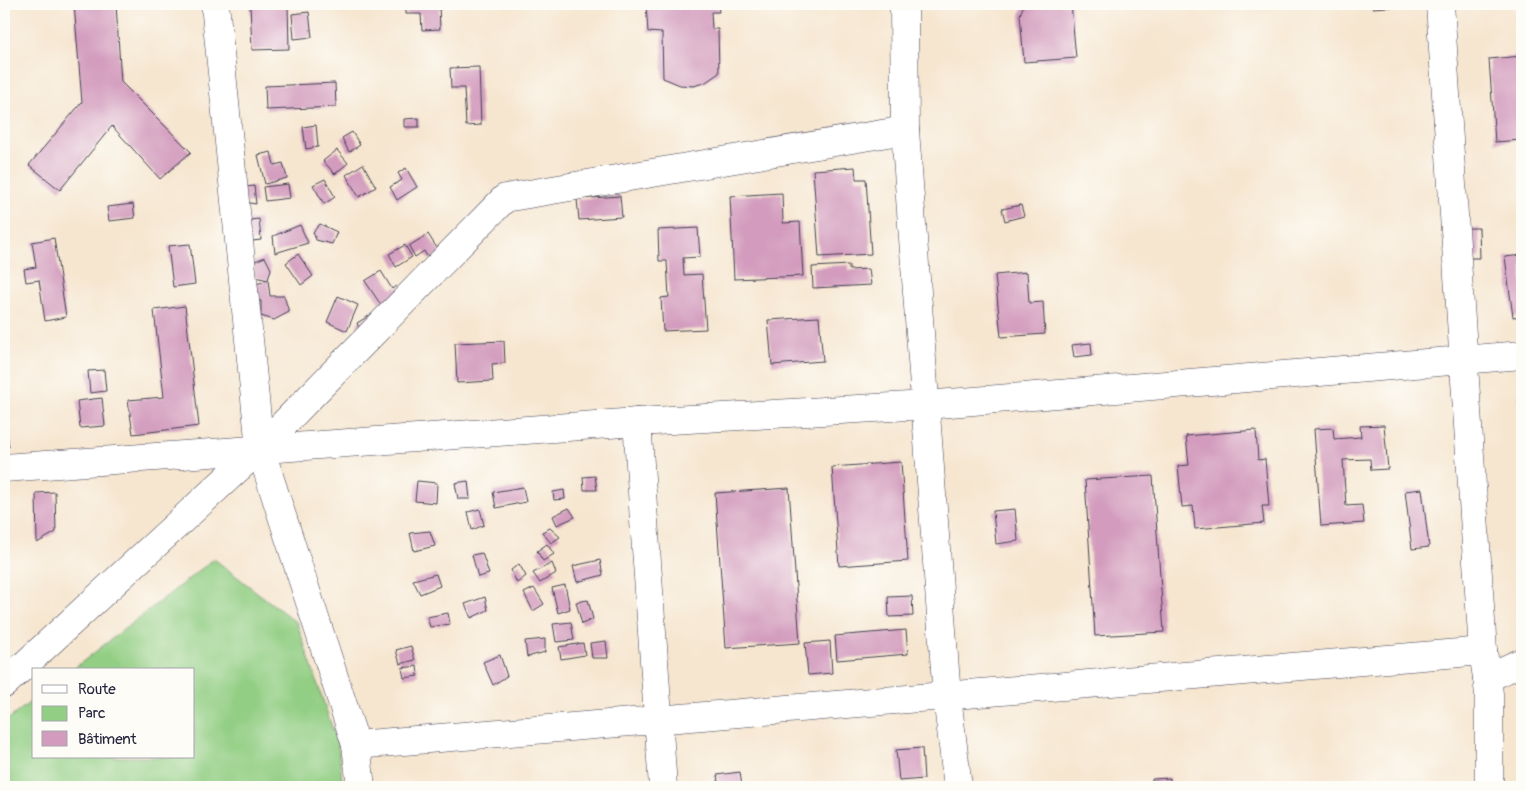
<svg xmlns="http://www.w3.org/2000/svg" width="1526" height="791" font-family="Pangolin,sans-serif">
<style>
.green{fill:#92ce83;stroke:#5a785f}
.building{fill:#d39cbe}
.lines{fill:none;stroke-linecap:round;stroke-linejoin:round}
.minor-casing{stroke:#423f51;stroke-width:29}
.minor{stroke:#fff;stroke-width:28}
</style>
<rect width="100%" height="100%" fill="#fdfcf7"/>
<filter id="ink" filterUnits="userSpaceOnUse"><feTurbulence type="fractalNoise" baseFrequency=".02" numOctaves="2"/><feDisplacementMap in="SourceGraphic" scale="10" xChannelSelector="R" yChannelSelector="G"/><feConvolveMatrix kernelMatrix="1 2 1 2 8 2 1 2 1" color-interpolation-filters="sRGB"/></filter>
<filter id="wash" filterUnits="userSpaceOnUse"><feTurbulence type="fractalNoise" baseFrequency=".0096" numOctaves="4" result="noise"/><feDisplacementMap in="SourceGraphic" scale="20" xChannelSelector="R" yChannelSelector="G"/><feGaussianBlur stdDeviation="1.12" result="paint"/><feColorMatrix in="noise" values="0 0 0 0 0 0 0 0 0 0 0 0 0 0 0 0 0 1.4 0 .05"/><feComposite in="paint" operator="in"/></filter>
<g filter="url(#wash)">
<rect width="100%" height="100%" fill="#f6e6d0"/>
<path class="green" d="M214,559L297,623L338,745L343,787H4V723L34,699V757H194V670H72Z"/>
<g id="blocks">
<g class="building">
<path d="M4,4H15L4,11Z"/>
<path d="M74,4H116L121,82L191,152L160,179L112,126L60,190L29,165L82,102Z"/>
<path d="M250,4H288L289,49L252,50Z"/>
<path d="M406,4H439L440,29L422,30L421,14H406Z"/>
<path d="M646,4H723L718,6L719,12H711L712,29H718L719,73L706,82L694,86L680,85L663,78L662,33L648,32Z"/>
<path d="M1024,4H1071L1076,58L1024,62L1020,15Z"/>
<path d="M1371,4H1403L1404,6L1372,8Z"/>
<path d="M309,12L312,37L294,39L292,14Z"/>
<path d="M1522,56V140L1495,142L1489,59Z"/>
<path d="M479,67L481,125L466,126L464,88H451L450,68Z"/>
<path d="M335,83L336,107L266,110L265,86Z"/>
<path d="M419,118V127H404V119Z"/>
<path d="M316,125L318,147L306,149L303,127Z"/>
<path d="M352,132L360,145L349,152L342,138Z"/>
<path d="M337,150L348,163L335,174L323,161Z"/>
<path d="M271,152L274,165L283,163L287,178L265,184L258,155Z"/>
<path d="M363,164L376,187L359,197L346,175Z"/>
<path d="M855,167L856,179H866L871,254L819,257L813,170Z"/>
<path d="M406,168L417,187L397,200L390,187L402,180L398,173Z"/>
<path d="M325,179L335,197L324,204L313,185Z"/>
<path d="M288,184L290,198L265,201L263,187Z"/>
<path d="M254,186L256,204L238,201L236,188Z"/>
<path d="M782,193L783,223L800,222L803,276L734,279L730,196Z"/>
<path d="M620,196L622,217L579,220L577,199Z"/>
<path d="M133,204L135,218L109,221L107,207Z"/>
<path d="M1021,205L1024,216L1005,221L1002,209Z"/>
<path d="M259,219L261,240L244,242L242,221Z"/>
<path d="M320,224L337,232L332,244L316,240L313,232Z"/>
<path d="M300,225L308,243L275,253L273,236Z"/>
<path d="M698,228L700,257L683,258L684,275L702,274L706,329L663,331L661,298L669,297L667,261H659L658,230Z"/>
<path d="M1462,228H1479L1480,258H1464Z"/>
<path d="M428,234L440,253L429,260L424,251L415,257L409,246Z"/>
<path d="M54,238L66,317L45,321L39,280L26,282L24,269L36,267L32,242Z"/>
<path d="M190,244L195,284L173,287L168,246Z"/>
<path d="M405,245L412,257L396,267L389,254Z"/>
<path d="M298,254L313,276L301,285L286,263Z"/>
<path d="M1522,255V316L1513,317L1505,257Z"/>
<path d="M265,257L271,269L268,280L255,277L253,262Z"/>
<path d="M849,265V270L869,269L871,285L813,288L812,267Z"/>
<path d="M381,271L392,289L396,286L402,295L383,308L365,281Z"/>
<path d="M1027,272L1029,303L1043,302L1045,334L1001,337L995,275Z"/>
<path d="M268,280L270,296H284L289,312L274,320L261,316V301L255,299L251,286Z"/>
<path d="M338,296L358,305L347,331L327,322Z"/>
<path d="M185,306L199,426L133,434L128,400L164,397L154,310Z"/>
<path d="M372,314L377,322L360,331L357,323Z"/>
<path d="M819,317L823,361L772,365L768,320Z"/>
<path d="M504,341L505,363L492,364L493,381L457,383L455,343Z"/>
<path d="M1091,343L1092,355L1074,357L1072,345Z"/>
<path d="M104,370L106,391L90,393L88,371Z"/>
<path d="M102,398L105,426L80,428L77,401Z"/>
<path d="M1518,400H1522V427H1521Z"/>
<path d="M1384,425L1388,469L1371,470L1370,459L1343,460L1346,506L1362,505L1364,523L1321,526L1314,429L1333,428L1334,439L1361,437L1360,426Z"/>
<path d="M1256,430L1258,460L1265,459L1269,506H1262L1264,523L1195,529L1193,506L1182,507L1178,466L1189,465L1186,436Z"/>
<path d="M4,433H7L9,447H4Z"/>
<path d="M901,462L908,561L839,566L832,467Z"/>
<path d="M595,476L597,490H584L583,477Z"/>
<path d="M1153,476L1164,632L1095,636L1085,480Z"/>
<path d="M417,481L437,483L436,503L415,501Z"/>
<path d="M468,481L470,499H458L455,483Z"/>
<path d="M523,487L526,502L496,508L493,492Z"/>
<path d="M789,488L800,643L726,648L715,493Z"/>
<path d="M1422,489L1429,547L1412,549L1405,491Z"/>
<path d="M564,490L565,499L554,500L553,492Z"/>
<path d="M55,492L56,532L37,543L36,493Z"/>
<path d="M569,508L575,517L557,525L553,516Z"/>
<path d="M480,509L484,525L472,530L468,512Z"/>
<path d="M1015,509L1018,541L996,544L993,511Z"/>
<path d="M550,528L560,537L551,543L542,532Z"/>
<path d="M430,531L435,546L414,551L410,533Z"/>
<path d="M547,544L554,554L543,561L537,551Z"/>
<path d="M482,553L489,574L478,577L472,555Z"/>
<path d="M600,560L603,575L577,582L573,566Z"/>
<path d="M552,563L556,573L540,583L533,573Z"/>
<path d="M519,564L526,576L517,583L511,570Z"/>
<path d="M436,574L440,586L420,594L413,580Z"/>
<path d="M565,585L570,609L558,613L552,588Z"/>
<path d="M534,588L544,604L533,611L524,593Z"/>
<path d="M912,596L913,616L889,617L888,597Z"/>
<path d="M485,597L488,610L471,618L465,604Z"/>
<path d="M588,600L593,619L582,624L576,602Z"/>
<path d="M448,613L450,624L430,627L427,617Z"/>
<path d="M571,622L574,640L556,642L553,624Z"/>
<path d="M906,630L908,654L837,660L835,636Z"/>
<path d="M545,639V652L527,657L525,641Z"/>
<path d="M606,641L608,658H592L590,643Z"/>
<path d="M830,641L832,673L808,675L805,643Z"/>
<path d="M583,643L585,655L561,659L559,647Z"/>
<path d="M411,646L415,660L400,664L396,650Z"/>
<path d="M500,655L507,676L493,685L483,662Z"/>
<path d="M417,666L418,676L404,678L402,668Z"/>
<path d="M922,748L924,779L899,781L896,750Z"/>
<path d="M740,772L742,787H719L717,775Z"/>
<path d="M1170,778V787H1152V779Z"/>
</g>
</g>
</g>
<g filter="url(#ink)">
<use href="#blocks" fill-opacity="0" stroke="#423f51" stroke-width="1"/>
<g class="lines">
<g class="minor-casing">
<g id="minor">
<path d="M215,4L260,448L356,745L361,787"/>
<path d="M904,4L905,130L947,697L958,787"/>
<path d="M1440,4L1483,651"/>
<path d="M637,422L663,787"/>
<path d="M4,468L637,422L926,405L1522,355"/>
<path d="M4,684L260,448L505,198L905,130"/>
<path d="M356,745L1483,651L1487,678"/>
<path d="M1489,787V694L1487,678L1522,662"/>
</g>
</g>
<use href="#minor" class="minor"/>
</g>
</g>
<rect width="1526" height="791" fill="none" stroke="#fdfcf7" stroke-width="20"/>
<rect x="32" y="668" width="162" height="90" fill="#fdfcf7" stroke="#a5a5ac"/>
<rect x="42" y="685" width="25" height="8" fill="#ffffff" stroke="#a5a5ac"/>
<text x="78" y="694" font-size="15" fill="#22223b">Route</text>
<rect x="42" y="706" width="25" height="15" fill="#92ce83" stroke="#a5a5ac"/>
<text x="78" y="718" font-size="15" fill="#22223b">Parc</text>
<rect x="42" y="731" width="25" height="15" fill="#d39cbe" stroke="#a5a5ac"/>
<text x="78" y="744" font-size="15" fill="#22223b">Bâtiment</text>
</svg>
